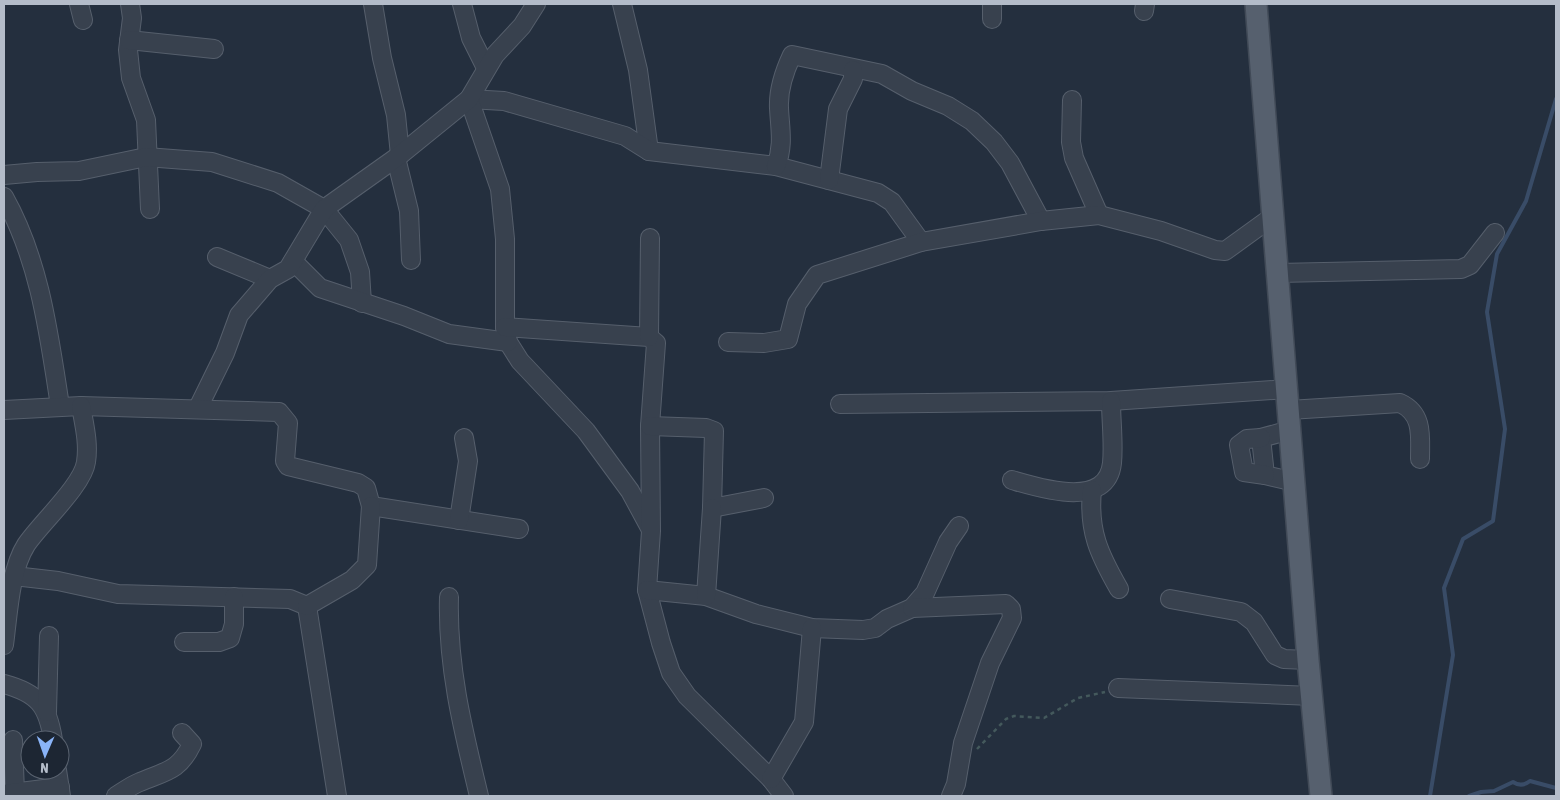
<svg xmlns="http://www.w3.org/2000/svg" width="1560" height="800" font-family="'Asap Condensed',sans-serif">
<style>
.lines{fill:none;stroke-linecap:round;stroke-linejoin:round}
.stream{stroke:#394c67;stroke-width:4}
.minor-casing{stroke:#565f6c;stroke-width:20}
.major-casing{stroke:#414a57;stroke-width:24}
.path{stroke:#44595c;stroke-width:2.5;stroke-dasharray:4 4;stroke-linecap:butt}
.minor{stroke:#38414e;stroke-width:18}
.major{stroke:#56606e;stroke-width:21}
</style>
<rect width="100%" height="100%" fill="#242f3e"/>
<g class="lines">
<g class="stream">
<path d="M1430,796L1453,655L1444,588L1463,539L1493,521L1505,429L1487,312L1497,254L1526,201L1556,99"/>
<path d="M1469,796L1481,792L1494,791L1513,782C1519,786 1525,785 1530,781L1556,788"/>
</g>
<g class="minor-casing">
<g id="minor">
<path d="M79,4L83,20"/>
<path d="M130,4L132,18L128,50L131,78L146,120L150,209"/>
<path d="M373,4L382,58L396,115L400,155"/>
<path d="M462,4L471,38L486,68"/>
<path d="M622,4L638,70L649,151"/>
<path d="M1144,11L1145,4"/>
<path d="M992,19V4"/>
<path d="M129,40L214,49"/>
<path d="M469,99L504,101L625,136L649,151L776,166L878,193L892,202L921,242"/>
<path d="M469,99L500,189L505,239V327L508,342L520,361L586,431L630,491L650,528"/>
<path d="M1072,100L1071,142L1074,158L1099,215"/>
<path d="M396,158L409,211L411,260"/>
<path d="M776,166C784,145 780,129 779,108C778,89 784,72 792,55L882,74L912,91L948,106L972,121L994,142L1010,163L1041,221"/>
<path d="M4,175L37,172L79,171L146,157L212,162L278,183L324,209L349,240L360,272L362,303"/>
<path d="M829,180L838,109L853,79V70"/>
<path d="M4,197C40,261 49,335 60,406"/>
<path d="M217,257L270,279"/>
<path d="M293,261L320,288L404,316L449,334L508,342"/>
<path d="M1278,273L1461,269L1470,265L1495,233"/>
<path d="M505,327L649,337L656,343L650,426L651,531L647,590L661,643L671,673L687,696L771,779L784,796"/>
<path d="M649,337L650,238"/>
<path d="M728,342L764,343L788,339L797,304L817,275L921,242L1041,221L1099,215L1161,231L1215,250L1225,251L1272,217"/>
<path d="M840,404L1111,401L1287,389"/>
<path d="M198,408L225,353L239,315L270,279L288,269L324,209L400,155L469,99L495,55L522,26L536,4"/>
<path d="M4,410L81,406L279,412L288,423L285,461L288,466L358,483L366,488L371,506L519,529"/>
<path d="M1289,410L1400,403C1424,414 1420,437 1420,459"/>
<path d="M650,426L706,428L714,431L712,508L764,498"/>
<path d="M1290,430L1261,438L1265,475L1295,482"/>
<path d="M1261,438L1247,439L1239,445L1244,472L1265,475"/>
<path d="M1012,480C1040,488 1107,510 1112,463C1114,443 1111,421 1111,401"/>
<path d="M1092,490C1088,531 1099,554 1119,589"/>
<path d="M459,520L468,461L464,438"/>
<path d="M14,576L58,581L118,594L290,599L307,606"/>
<path d="M647,590L706,596L756,614L812,628L863,630L875,628L887,619L912,608L925,593L948,542L959,526"/>
<path d="M706,596L712,508"/>
<path d="M449,597C447,666 463,730 479,796"/>
<path d="M1170,599L1241,612L1254,622L1275,655L1284,659L1308,660"/>
<path d="M307,606L337,796"/>
<path d="M307,606L352,580L367,565L371,506"/>
<path d="M912,608L1006,604L1011,609L1012,618L990,663L963,743L956,784L951,796"/>
<path d="M184,642H219L230,638L234,624V597"/>
<path d="M4,645C8,615 10,570 26,545C40,524 83,485 86,462C89,443 84,424 81,406"/>
<path d="M4,684C38,693 48,706 53,740"/>
<path d="M1118,688L1312,696"/>
<path d="M47,712L49,636"/>
<path d="M13,740L15,793"/>
<path d="M57,770L61,796"/>
<path d="M771,779L804,722L812,628"/>
<path d="M4,794L60,787"/>
<path d="M116,796C124,791 132,785 140,782C166,771 179,771 192,744L182,733"/>
</g>
</g>
<g class="major-casing">
<path id="major" d="M1256,4L1308,660L1321,796"/>
</g>
<path class="path" d="M977,749L1006,719L1014,716L1044,718L1078,698L1105,692"/>
<use href="#minor" class="minor"/>
<use href="#major" class="major"/>
</g>
<rect width="1560" height="800" fill="none" stroke="#b4bcc9" stroke-width="10"/>
<g transform="translate(45 755) rotate(182)"><circle r="24" fill="#1d2633" stroke="#59626f"/>
<path d="M0-4L9 19L0 12L-9 19Z" fill="#8ab4f8"/>
<text y="-8" font-size="14" font-weight="bold" text-anchor="middle" fill="#b4bcc9">N</text>
</g>
</svg>
